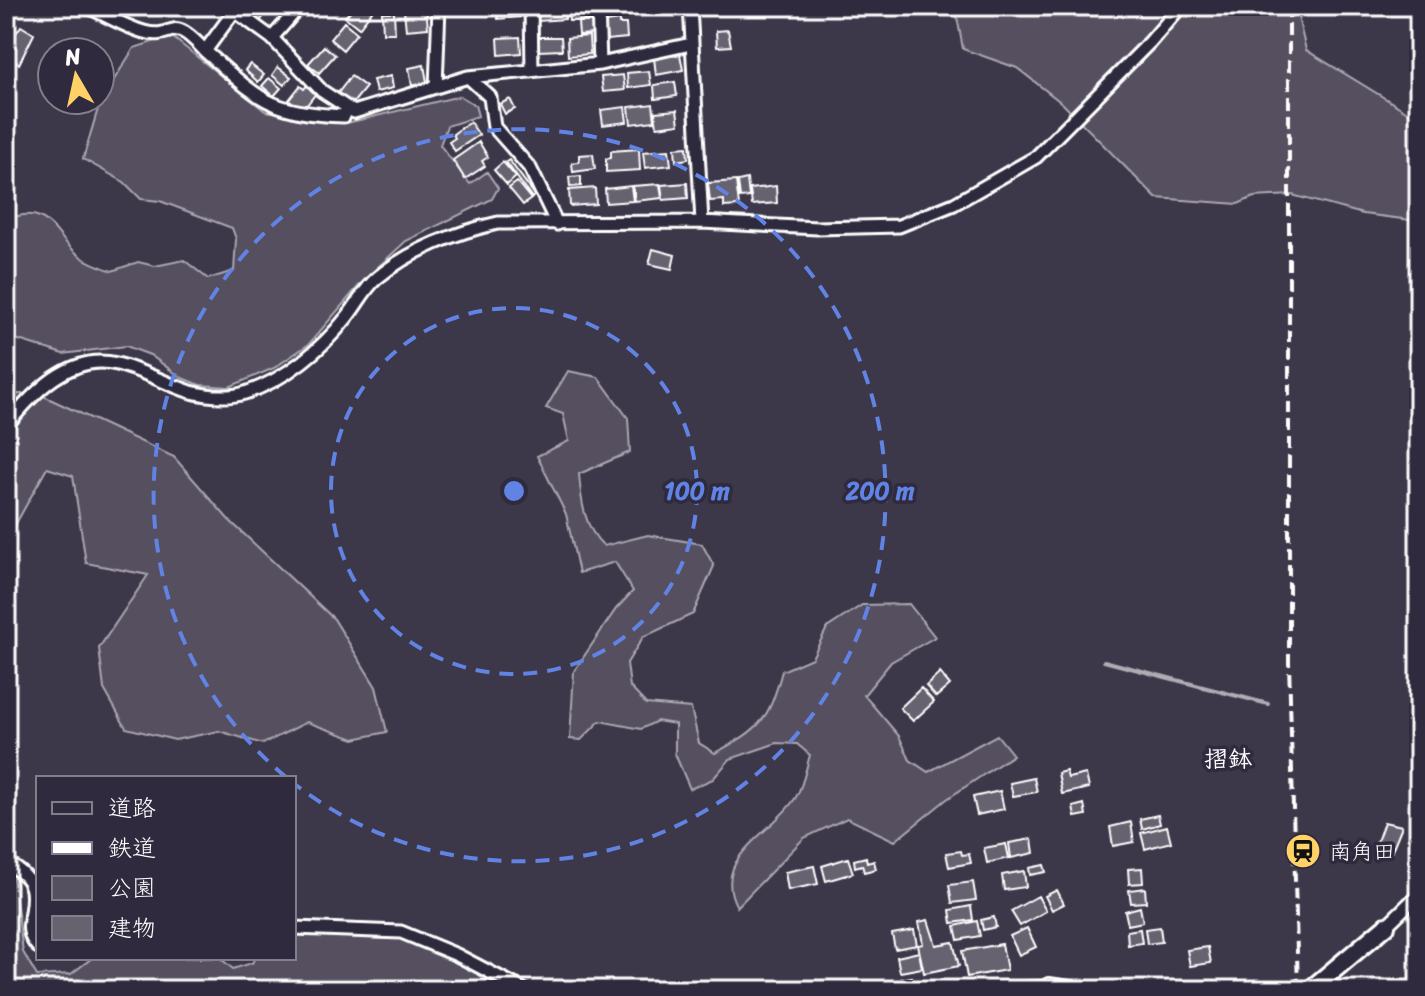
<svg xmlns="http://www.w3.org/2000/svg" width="1425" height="996" font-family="Sriracha,'Klee One',sans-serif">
  <rect width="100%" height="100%" fill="#3c3749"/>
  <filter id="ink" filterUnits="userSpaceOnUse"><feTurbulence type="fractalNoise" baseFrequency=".0125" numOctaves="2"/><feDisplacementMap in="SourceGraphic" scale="16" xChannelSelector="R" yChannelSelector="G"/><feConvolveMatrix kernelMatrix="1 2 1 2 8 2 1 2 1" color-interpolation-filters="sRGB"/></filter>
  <g filter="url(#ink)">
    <path fill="#555060" stroke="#aaa8b0" stroke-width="2" d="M955,6H1303L1299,21L1306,50L1419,119V221L1363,214L1292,195L1254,197L1238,204L1156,198L1063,104L1017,68L963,49Z
      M171,36L265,111L347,123L460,96L475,105L478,116L447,126L440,145L470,184L487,172L498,188L492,199L406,241L363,281L309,344L274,368L229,387L200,385L182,378L150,355L126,346L63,354L6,336V220C52,201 52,238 83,258C91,264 103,267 112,271L138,262L155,266L184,260L208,279L234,271L236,239L232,228L160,201L141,199L124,182L83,159L100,102L134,48Z
      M568,371L598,377L628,418L630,452L579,474C581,500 584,528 604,546L648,535L702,544L714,566L693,614L643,637L627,663L630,687L646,704L691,708L699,743L715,753C761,728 768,722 782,671L812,658L827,628L862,605L909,604L935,637L891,662L864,695L899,736L910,760L928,772L997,735L1013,755L947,799L895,841L847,818L804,838L737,907C709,857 774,833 796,797C803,786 806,768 810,755L797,744L777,743L730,759L713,779L690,789L675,754V724L657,721L641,729L600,721L581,740L570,739L574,671L616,609L633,591L615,562L579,573L566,514L537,456L569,441L563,414L546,408Z
      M37,393L174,457L228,519L334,619L376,687L387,732L354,739L307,722L263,744L219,731L175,740L126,728L104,689L99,648L148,575L86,563L73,476L47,468L14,527L6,522V395Z
      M6,874L13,876L23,952L37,976L71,974L92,958H220L233,969L252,963L255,958H294V925L397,935L454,958L515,990H6Z"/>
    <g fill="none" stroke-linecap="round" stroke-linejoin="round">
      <path stroke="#afadb4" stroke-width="4" d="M1104,661L1268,704"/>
    </g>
    <path fill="#666270" stroke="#fff" stroke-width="2" d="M246,6H272L256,26L240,14Z
      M355,6H365L372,11L359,28L345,17Z
      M497,6H520V17L498,19Z
      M537,6H564L565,19L538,21Z
      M568,6H589V20L569,21Z
      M426,8L428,28L406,30L404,10Z
      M382,12H394L395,33H383Z
      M619,20V24H626L627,38L607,40L605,22Z
      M344,22L357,33L343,50L330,39Z
      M578,22H593L594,34L579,35Z
      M21,26L34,34L19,64L9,57L12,52L6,47Z
      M728,30L731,46L717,47L716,31Z
      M589,36L590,54L568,56L567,38Z
      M520,37L521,53L499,55L498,38Z
      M538,37H561L562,50L538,51Z
      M324,46L335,55L319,73L308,64Z
      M680,54L683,70L656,75L654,58Z
      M250,64L264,75L258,82L245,70Z
      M424,65L427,82L412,86L409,68Z
      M278,67L291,77L284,85L272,75Z
      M649,71L651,85L628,88L627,73Z
      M623,75L625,90L603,92L601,77Z
      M351,76L366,87L349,108L335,97Z
      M391,76L393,88L376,92L373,80Z
      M269,78L281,88L274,96L262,86Z
      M675,82L677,96L655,99L654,85Z
      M308,84L317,92L302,111L288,101L300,86L304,89Z
      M510,99L515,109L505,114L500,104Z
      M653,104L655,121L631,124L629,107Z
      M625,107L627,122L603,125L601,110Z
      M677,110L679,124L657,127L655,112Z
      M470,122L479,135L455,151L449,142L455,138L453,134Z
      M479,142L488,157L482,161L485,166L465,179L453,160Z
      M687,147L688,159L676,161L675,148Z
      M639,149L640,170L606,172V159L611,158V151Z
      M669,150L671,165L645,168L643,152Z
      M593,154L595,169L573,172L572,163L579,162V155Z
      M509,160L535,195L532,198L506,162Z
      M503,162L516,177L507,185L494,170Z
      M581,176V186L570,187L569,177Z
      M747,179L749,197L740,198L738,181Z
      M736,181L739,206L724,207V200L710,201L708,183Z
      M517,182L531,199L523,205L509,188Z
      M687,183L688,198L663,200L661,185Z
      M660,184L662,198L635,201L633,186Z
      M631,186L633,201L606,203L605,189Z
      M776,186L777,203L752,205L750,189Z
      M595,188L596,204L570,206L569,190Z
      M653,249L675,255L672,269L649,264Z
      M940,673L950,685L936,697L926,686Z
      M921,688L934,702L913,721L900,708Z
      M1066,771L1068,778L1086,774L1089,788L1062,794L1058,773Z
      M1034,778L1037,792L1013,796L1010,783Z
      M1000,791L1004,809L977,815L973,797Z
      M1084,804L1086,815L1075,817L1073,807Z
      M1158,815L1160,824L1142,829L1140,819Z
      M1131,822L1134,842L1113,846L1110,827Z
      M1384,822L1402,826L1390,855L1374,850Z
      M1167,826L1171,842L1145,849L1141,833Z
      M1032,839L1034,853L1011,858L1009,843Z
      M1006,844L1009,858L987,863L984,848Z
      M961,851L962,855L969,854L971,863L949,867L946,853Z
      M866,857L867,863L874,861L876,869L864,872L862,865L855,867L854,860Z
      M848,858L853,873L826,881L822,866Z
      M1044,865L1046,872L1030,875L1029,868Z
      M814,866L818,884L788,890L785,872Z
      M1142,868L1143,883L1129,884L1128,869Z
      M1024,871L1026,887L1004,890L1002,875Z
      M973,882L976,900L952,903L949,885Z
      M1145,888L1146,902L1131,903L1129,890Z
      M1057,890L1064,904L1052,910L1045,896Z
      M1038,896L1046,911L1020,926L1011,911Z
      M971,906L973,920L952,923L950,910Z
      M1140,907L1143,922L1128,925L1125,911Z
      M994,917L996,927L983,930L981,920Z
      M928,920L936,945L953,942L959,966L924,973L918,945L923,944L919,922Z
      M977,921L980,936L958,940L955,926Z
      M1160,927L1162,942L1147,944L1145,929Z
      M1027,928L1036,947L1019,955L1010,936Z
      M1140,929L1142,943L1128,945L1127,931Z
      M914,930L917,945L895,949L892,934Z
      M1002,944L1007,970L967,977L962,951Z
      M1208,947L1211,963L1190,966L1187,950Z
      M919,952L922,968L900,972L897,957Z
      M912,977L913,985L925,983L926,990H903L901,979Z"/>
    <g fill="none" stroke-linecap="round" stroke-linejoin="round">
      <defs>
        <path id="street" d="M86,6C104,14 125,27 144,32C177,41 168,11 205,51L238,6
          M531,6L532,71
          M598,6L600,64
          M690,6L702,222
          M235,11L272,38L322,91L354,112L468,77L600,64L691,44
          M272,38L300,6
          M205,51C260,99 268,113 344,116L347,109
          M468,77L490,97L494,127L530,168L557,224
          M436,87L439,6
          M6,426C32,394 70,352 117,364C142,370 166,384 191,392C208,396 229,398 245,393C285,380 322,349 347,317C357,305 365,288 377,278C410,250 457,232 498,223L702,222L817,228L899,226L954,204L1036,157L1150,42L1181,6
          M6,863C59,888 12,921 38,947
          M1386,926L1419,894
          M294,928L401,932L457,955L524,990
          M1001,990L1049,987"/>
        <path id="secondary" d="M1049,987L1069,990
          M1310,990L1386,926"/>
      </defs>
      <use href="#street" stroke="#fff" stroke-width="17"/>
      <use href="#secondary" stroke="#fff" stroke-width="22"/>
      <use href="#street" stroke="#2f2a3d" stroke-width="11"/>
      <use href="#secondary" stroke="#2f2a3d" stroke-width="16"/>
      <path stroke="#fff" stroke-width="4" stroke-dasharray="12 6" stroke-linecap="butt" d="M1289,6V662L1298,990"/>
    </g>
  </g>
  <g fill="none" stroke="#6183e4" stroke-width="4" stroke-dasharray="14 10">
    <circle cx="514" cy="491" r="183"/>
    <path d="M286 777A366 366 0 1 1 296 785"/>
  </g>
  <defs>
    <symbol id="station-disc" viewBox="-11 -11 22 22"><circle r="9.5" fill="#ffd166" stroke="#2f2a3d"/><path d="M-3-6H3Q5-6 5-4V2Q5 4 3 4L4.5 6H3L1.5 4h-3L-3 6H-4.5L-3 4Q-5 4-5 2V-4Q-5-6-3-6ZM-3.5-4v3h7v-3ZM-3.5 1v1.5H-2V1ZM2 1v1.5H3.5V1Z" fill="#111"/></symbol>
  </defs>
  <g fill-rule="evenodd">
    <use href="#station-disc" x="1283" y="831" width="40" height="40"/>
  </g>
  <g text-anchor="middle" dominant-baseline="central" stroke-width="7" stroke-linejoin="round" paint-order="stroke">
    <g font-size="22" fill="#fff" stroke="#2f2a3d" text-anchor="start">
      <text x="1329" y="851">南角田</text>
    </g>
    <g font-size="24" font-weight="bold" fill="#fff" stroke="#2f2a3d">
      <text x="1228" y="759">摺鉢</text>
    </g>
  </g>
  <circle cx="514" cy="491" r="12" fill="#6183e4" stroke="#2f2a3d" stroke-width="4"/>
  <g font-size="24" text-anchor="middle" font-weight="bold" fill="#6183e4" stroke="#2f2a3d" stroke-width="7" stroke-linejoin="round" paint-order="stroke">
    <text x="697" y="499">100 m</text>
    <text x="880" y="499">200 m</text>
  </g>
  <rect width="1425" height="996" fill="none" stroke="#2f2a3d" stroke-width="32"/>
  <rect x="16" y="16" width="1393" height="964" fill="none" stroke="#fff" stroke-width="3" filter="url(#ink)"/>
  <rect x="36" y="776" width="260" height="184" fill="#2f2a3d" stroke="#827f8b" stroke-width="2"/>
  <rect x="52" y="802" width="40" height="12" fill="#2f2a3d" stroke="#827f8b" stroke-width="2"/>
  <text x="108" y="816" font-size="24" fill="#ffffff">道路</text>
  <rect x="52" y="842" width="40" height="12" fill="#ffffff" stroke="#827f8b" stroke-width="2"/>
  <text x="108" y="856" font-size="24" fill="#ffffff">鉄道</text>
  <rect x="52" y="876" width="40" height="24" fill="#555060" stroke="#827f8b" stroke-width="2"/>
  <text x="108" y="896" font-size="24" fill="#ffffff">公園</text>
  <rect x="52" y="916" width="40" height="24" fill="#666270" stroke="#827f8b" stroke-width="2"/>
  <text x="108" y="936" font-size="24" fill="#ffffff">建物</text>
  <g transform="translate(76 76) rotate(351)"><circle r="38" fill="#2f2a3d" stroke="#827f8b" stroke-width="2"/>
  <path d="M0-6L14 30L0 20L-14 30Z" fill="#ffd166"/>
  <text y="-12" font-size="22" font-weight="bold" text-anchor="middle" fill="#ffffff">N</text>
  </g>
</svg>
